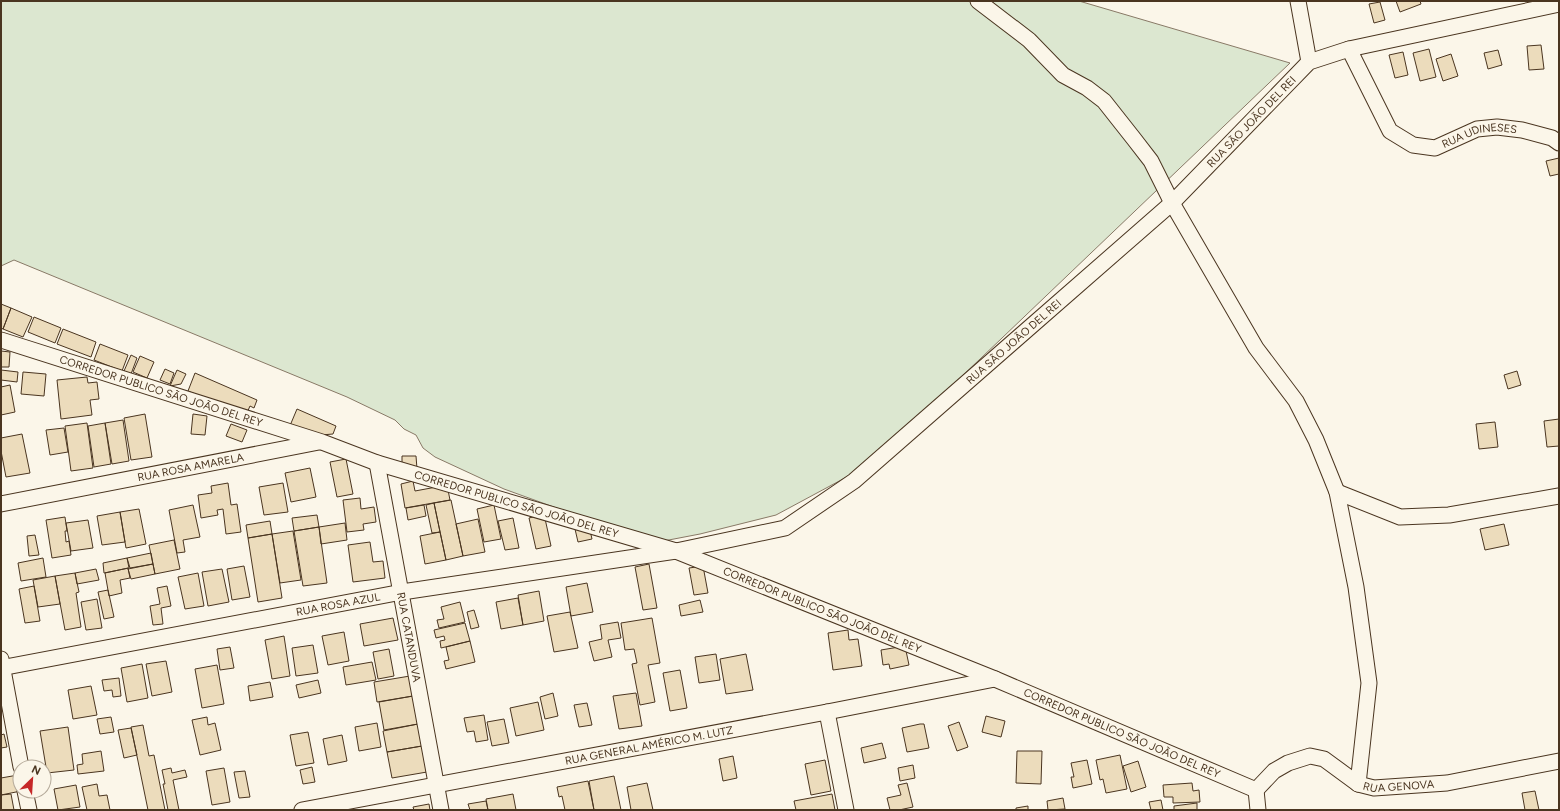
<svg xmlns="http://www.w3.org/2000/svg" width="1560" height="811" font-family="Figtree,sans-serif">
  <rect width="100%" height="100%" fill="#fbf6e9"/>
  <path fill="#dce7d0" stroke="#887966" d="M1,1H1079L1290,63L869,465L776,515L700,534L653,543L504,489L435,457L423,448L416,435L404,429L395,420L347,397L14,260L1,266Z"/>
  <path fill="#ecdcbc" stroke="#4a3520" d="M1396,1H1420L1421,4L1400,12Z
    M1380,2L1385,20L1374,23L1369,4Z
    M1541,45L1544,69L1529,70L1527,46Z
    M1429,49L1436,77L1420,81L1413,53Z
    M1498,50L1502,65L1488,69L1484,53Z
    M1403,52L1408,75L1395,78L1389,55Z
    M1451,54L1458,76L1443,81L1436,59Z
    M1559,158V174L1550,176L1546,161Z
    M1,304L11,308L3,329L1,328Z
    M11,308L32,317L23,337L3,329Z
    M34,317L61,328L55,343L28,332Z
    M63,329L96,342L91,357L57,344Z
    M100,344L128,355L122,371L94,360Z
    M1,351L10,352L9,367H1Z
    M131,355L137,358L131,374L124,371Z
    M140,356L154,362L147,378L133,372Z
    M165,369L174,373L170,384L160,380Z
    M1,370L18,372L17,382L1,380Z
    M177,370L186,374L181,384L170,386Z
    M1517,371L1521,385L1508,389L1504,375Z
    M23,372L46,374L44,396L21,394Z
    M195,373L257,400L254,408L250,406L246,415L188,391Z
    M87,377L88,383L97,382L99,399L90,400L92,415L61,419L57,380Z
    M10,385L15,412L1,415V387Z
    M297,409L336,426L333,434L309,436L289,428Z
    M145,414L152,457L131,460L124,418Z
    M193,414L207,416L205,435L191,434Z
    M1559,419V446L1547,447L1544,421Z
    M123,420L129,461L112,464L105,423Z
    M1495,422L1498,447L1479,449L1476,424Z
    M87,423L93,468L71,471L65,426Z
    M105,423L111,464L94,467L88,426Z
    M231,424L247,430L242,442L226,436Z
    M64,428L68,452L50,455L46,430Z
    M22,434L30,473L6,477L1,451V438Z
    M402,456H416L417,469L402,470Z
    M346,459L353,494L337,497L330,462Z
    M310,468L316,497L291,502L285,473Z
    M413,481L415,491L447,485L450,500L405,508L401,484Z
    M228,483L231,505L237,504L241,532L226,534L223,509L217,510L218,515L201,518L198,495L212,493L211,486Z
    M283,483L288,512L264,515L259,487Z
    M360,498L361,509L374,507L376,522L363,524L364,530L347,532L343,500Z
    M451,500L463,556L446,560L434,503Z
    M434,503L440,532L432,533L426,505Z
    M193,505L200,537L183,540L185,552L177,553L169,510Z
    M424,505L426,516L408,520L406,508Z
    M494,505L501,539L484,542L477,509Z
    M139,509L146,544L126,548L120,512Z
    M120,512L125,542L102,545L97,516Z
    M544,514L551,546L536,549L529,518Z
    M317,515L319,527L294,531L292,518Z
    M65,517L67,531H65L66,542L69,541L71,555L52,558L46,520Z
    M513,518L519,548L505,550L498,521Z
    M478,519L485,552L463,556L456,524Z
    M88,520L93,548L71,551L66,523Z
    M270,521L272,534L248,538L246,525Z
    M345,523L347,540L321,544L319,527Z
    M1504,524L1509,545L1485,550L1480,529Z
    M589,526L592,539L578,542L575,529Z
    M319,527L327,583L303,586L294,531Z
    M293,531L301,580L280,583L272,534Z
    M440,532L446,560L425,564L420,536Z
    M272,534L282,598L258,602L248,538Z
    M35,535L39,555L29,556L27,536Z
    M174,540L180,569L155,574L149,545Z
    M370,542L373,562L383,561L385,578L353,582L348,545Z
    M151,553L153,564L130,568L127,558Z
    M43,558L46,577L21,581L18,563Z
    M127,558L129,568L104,573L103,563Z
    M153,564L155,574L131,579L128,569Z
    M649,564L657,608L643,610L635,567Z
    M244,566L250,597L232,600L227,569Z
    M703,566L708,593L694,595L689,568Z
    M128,568L130,578L120,580L122,593L109,596L105,573Z
    M96,569L99,580L77,584L75,573Z
    M222,569L229,602L208,606L202,572Z
    M75,573L79,592L76,593L81,627L65,630L55,576Z
    M198,573L204,606L185,609L178,577Z
    M55,576L60,604L38,607L33,580Z
    M587,583L593,612L571,616L566,587Z
    M34,586L40,621L25,623L19,589Z
    M167,586L171,606L161,608L163,624L153,625L150,606L160,604L157,588Z
    M108,590L114,617L104,619L98,592Z
    M539,591L544,621L523,625L518,595Z
    M518,598L523,625L501,629L496,602Z
    M97,599L102,628L86,630L81,602Z
    M700,600L703,612L681,616L679,605Z
    M460,602L465,622L439,628L437,620L444,619L441,607Z
    M474,610L479,627L471,629L467,612Z
    M570,612L578,648L554,652L547,616Z
    M393,618L398,640L364,646L360,624Z
    M652,618L660,663L648,665L655,702L640,705L632,664L637,663L634,649L625,650L621,623Z
    M618,622L621,638L608,640L612,657L594,661L589,642L602,639L600,625Z
    M465,623L470,641L441,648L440,641L445,640L444,636L436,638L434,630Z
    M848,630L849,640L858,639L862,666L833,670L828,633Z
    M344,632L349,661L328,665L322,636Z
    M284,636L290,676L272,679L265,640Z
    M470,641L475,662L446,669L444,661L449,660L446,647Z
    M313,645L318,673L296,676L292,648Z
    M905,646L909,665L890,669L889,664L883,665L881,650Z
    M230,647L234,668L220,670L217,649Z
    M389,649L394,676L378,679L373,652Z
    M716,654L720,680L699,683L695,657Z
    M746,654L753,690L726,694L720,659Z
    M166,661L172,692L152,696L146,664Z
    M372,662L376,680L346,685L343,667Z
    M142,664L148,698L127,702L121,668Z
    M217,665L224,704L202,708L195,669Z
    M680,670L687,708L670,711L663,673Z
    M410,676L413,696L377,702L374,682Z
    M119,678L121,696L113,697L112,690L104,691L102,680Z
    M318,680L321,693L299,698L296,685Z
    M270,682L273,697L250,701L248,686Z
    M91,686L97,715L73,719L68,690Z
    M553,693L558,716L545,719L540,697Z
    M636,693L642,726L619,729L613,696Z
    M413,696L418,724L384,730L379,702Z
    M538,702L544,730L516,736L510,708Z
    M587,703L592,725L579,727L574,705Z
    M484,715L488,740L476,742L474,731L467,732L464,718Z
    M986,716L1005,721L1001,737L982,732Z
    M111,717L114,732L100,734L97,719Z
    M207,717L208,725L215,723L221,750L200,755L192,720Z
    M504,719L509,743L492,746L487,722Z
    M959,722L968,747L957,751L948,726Z
    M377,723L381,747L359,751L355,727Z
    M418,724L422,746L387,752L383,731Z
    M920,724H924L929,748L907,752L902,728Z
    M143,725L149,756L154,755L165,810H148L131,727Z
    M68,727L74,770L47,773L40,731Z
    M131,728L137,755L124,758L118,730Z
    M308,732L314,763L296,766L290,735Z
    M4,734L7,747L1,748V735Z
    M342,735L347,761L328,765L323,739Z
    M882,743L886,758L864,763L861,748Z
    M422,746L427,772L392,778L387,752Z
    M101,751L104,771L78,774L77,765L83,764L82,754Z
    M1017,751H1042L1041,784L1016,783Z
    M1120,755L1127,789L1106,793L1103,779L1100,780L1096,760Z
    M733,756L737,778L723,781L719,759Z
    M825,760L831,791L811,795L805,764Z
    M1087,760L1092,784L1073,788L1071,777H1074L1071,763Z
    M1138,761L1146,787L1131,792L1123,766Z
    M913,765L915,778L900,781L898,768Z
    M312,767L315,782L303,784L300,770Z
    M171,768L172,773L185,770L187,777L173,780L179,810H168L163,784H165L162,770Z
    M224,768L230,802L212,805L206,771Z
    M245,771L250,797L239,798L234,772Z
    M18,775L21,791L1,795V778Z
    M614,776L621,810H594L589,781Z
    M588,781L594,810H565L562,796L559,797L557,787Z
    M647,783L653,810H631L627,787Z
    M907,783L913,807L899,810H890L887,798L901,795L898,785Z
    M1192,783L1193,791L1199,790L1200,802L1173,803V797H1164L1163,785Z
    M97,784L99,796L107,795L110,810H87L82,787Z
    M76,785L80,807L58,810L54,789Z
    M1535,791L1539,810H1525L1522,793Z
    M11,794L14,810H1V795Z
    M513,794L516,810H488L486,799Z
    M832,794L835,810H796L794,801Z
    M1063,798L1065,809L1048,810L1047,801Z
    M1161,800L1163,810H1151L1149,802Z
    M486,801L488,810H470L468,804Z
    M1197,803V810H1174V806Z
    M429,804L430,810H414L413,807Z
    M1028,806V810H1016V808Z"/>
  <g fill="none" stroke-linecap="round" stroke-linejoin="round">
    <defs>
      <g id="minor">
        <path d="M978,1L1029,40L1063,75L1087,88L1104,101L1134,139L1151,161L1172,203L1256,348L1296,401L1316,440L1337,492L1356,587L1369,683L1358,784"/>
        <path d="M1298,1L1309,62"/>
        <path d="M1349,49L1559,4"/>
        <path id="s1" d="M1,340L322,442L377,463L676,551L995,679L1256,790"/>
        <path id="s2" d="M377,463L441,810"/>
        <path d="M1337,492L1400,517L1449,515L1559,496"/>
        <path id="s3" d="M1,504L319,442"/>
        <path d="M1,659L21,767"/>
        <path id="s4" d="M1,668L402,592L676,551L785,528L854,481L1172,203L1309,62L1349,49L1390,131L1413,145L1435,148L1477,129L1497,127L1522,130L1552,138L1559,143"/>
        <path d="M827,712L846,810"/>
        <path id="s5" d="M1256,790L1274,771L1288,763L1310,756L1324,759L1358,784L1374,788L1447,783L1559,761"/>
        <path d="M1256,790L1258,810"/>
        <path d="M25,791L29,810"/>
        <path id="s6" d="M302,810L827,712L995,679"/>
      </g>
    </defs>
    <use href="#minor" stroke="#4a3520" stroke-width="17"/>
    <use href="#minor" stroke="#fbf6e9" stroke-width="15"/>
  </g>
  <g text-anchor="middle" dominant-baseline="central" stroke-width="3" stroke-linejoin="round" paint-order="stroke">
    <g font-size="11" fill="#4a3520" stroke="#fbf6e9">
      <text stroke="none"><textPath href="#s4" startOffset="1416">RUA SÃO JOÃO DEL REI</textPath></text>
      <text stroke="none"><textPath href="#s4" startOffset="1729">RUA UDINESES</textPath></text>
      <text stroke="none"><textPath href="#s4" startOffset="1092">RUA SÃO JOÃO DEL REI</textPath></text>
      <text stroke="none"><textPath href="#s1" startOffset="168">CORREDOR PUBLICO SÃO JOÃO DEL REY</textPath></text>
      <text stroke="none"><textPath href="#s3" startOffset="193">RUA ROSA AMARELA</textPath></text>
      <text stroke="none"><textPath href="#s1" startOffset="541">CORREDOR PUBLICO SÃO JOÃO DEL REY</textPath></text>
      <text stroke="none"><textPath href="#s4" startOffset="343">RUA ROSA AZUL</textPath></text>
      <text stroke="none"><textPath href="#s1" startOffset="865">CORREDOR PUBLICO SÃO JOÃO DEL REY</textPath></text>
      <text stroke="none"><textPath href="#s2" startOffset="177">RUA CATANDUVA</textPath></text>
      <text stroke="none"><textPath href="#s1" startOffset="1189">CORREDOR PUBLICO SÃO JOÃO DEL REY</textPath></text>
      <text stroke="none"><textPath href="#s6" startOffset="353">RUA GENERAL AMÉRICO M. LUTZ</textPath></text>
      <text stroke="none"><textPath href="#s5" startOffset="163">RUA GENOVA</textPath></text>
    </g>
  </g>
  <rect width="1560" height="811" fill="none" stroke="#4a3520" stroke-width="4"/>
  <g transform="translate(32 779) rotate(25)"><circle r="19" fill="#fbf6e9" stroke="#b4a999"/>
  <path d="M0-3L7 15L0 10L-7 15Z" fill="#c62828"/>
  <text y="-6" font-size="11" font-weight="bold" text-anchor="middle" fill="#4a3520">N</text>
  </g>
</svg>
